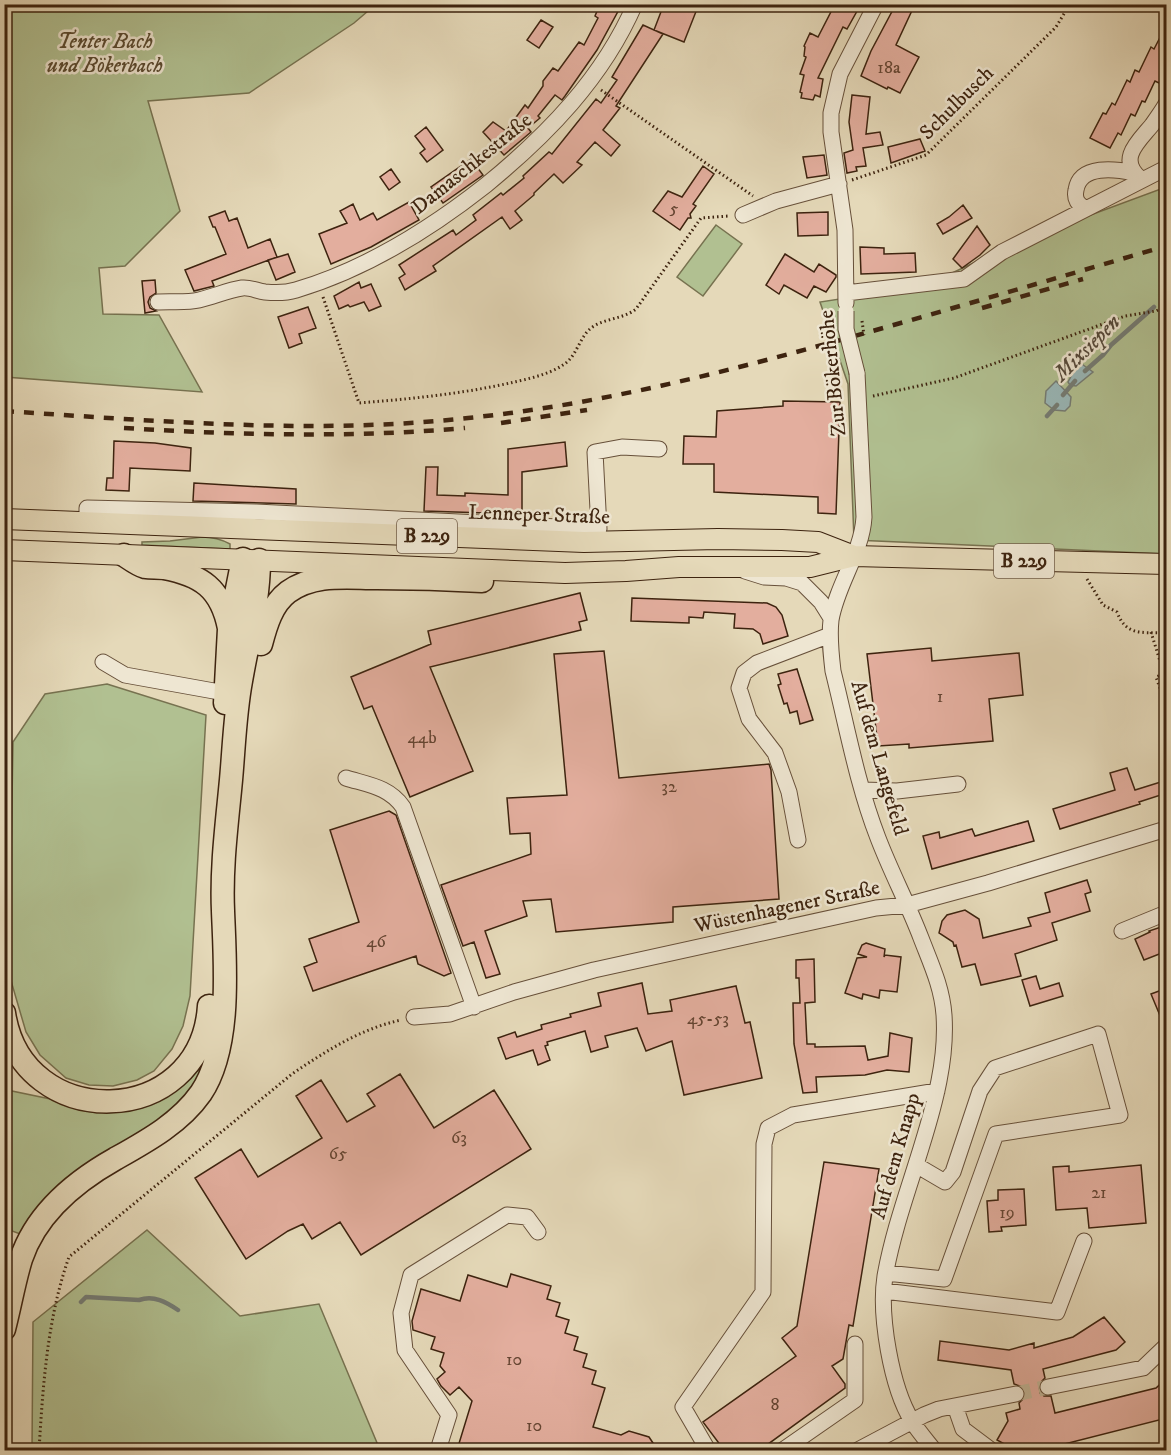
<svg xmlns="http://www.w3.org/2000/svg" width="1171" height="1455" font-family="'IM FELL DW Pica',serif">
  <rect width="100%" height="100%" fill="#e5d9b9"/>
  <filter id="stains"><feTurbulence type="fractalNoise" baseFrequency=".00333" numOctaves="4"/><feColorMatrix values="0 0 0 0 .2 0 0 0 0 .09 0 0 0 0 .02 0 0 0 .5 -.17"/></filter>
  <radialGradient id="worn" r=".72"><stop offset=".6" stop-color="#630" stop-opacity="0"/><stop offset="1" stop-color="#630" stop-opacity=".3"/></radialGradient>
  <path fill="#b1c091" stroke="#777250" stroke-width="1.5" d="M4,5H375L354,23L249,93L148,101L180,211L125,266L99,268L103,314L159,315L202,392L5,377Z
    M1166,187V554L854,540L848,384L820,302L924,286L1023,240Z
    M716,225L742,244L703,296L677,277Z
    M202,537C212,537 221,539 230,544V549L142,545V542L170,541Z
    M107,684L206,715L190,996L183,1026L172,1049L154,1071L137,1080L113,1086L89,1085L66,1078L40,1055L26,1032L9,974L13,742L45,694Z
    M209,1044L206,1062L189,1096L23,1235L12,1231L7,1090L60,1101L76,1109L97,1113L137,1108L154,1101Z
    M147,1230L240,1316L319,1304L380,1450H32L33,1322Z"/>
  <path fill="#99b8b9" stroke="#747c75" stroke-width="1.5" d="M1079,362L1093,372L1076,386L1070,385L1068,382Z
    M1056,381L1071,397L1070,406L1065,411L1054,410L1045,403L1046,391Z"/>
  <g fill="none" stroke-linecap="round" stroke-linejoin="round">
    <path stroke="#747c75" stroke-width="4.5" d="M1085,371L1103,355L1111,345L1154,307
      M1063,395L1075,381
      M1047,416L1057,405
      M81,1302L86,1297L139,1300C154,1295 166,1302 178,1310"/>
  </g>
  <path fill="#e3ae9e" stroke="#3d230f" stroke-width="1.5" d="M600,4H622L597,50L565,96L562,100L555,95L538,116L540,118L528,128L531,132L504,155L483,132L493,122L506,131L525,105L528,108L543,86V81L553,68L558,71L579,42L584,45L598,18L595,16Z
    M664,4H685L697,9L684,42L654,30Z
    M835,4H861L847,29L843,27L818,78L823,79L820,97L815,95L813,100L801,98L802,93L800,92L804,75L800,74L806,57L804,56L805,47L804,46L810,33L818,37Z
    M896,4H915L896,45L919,57L900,93L888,87L887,89L861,76L871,51Z
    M541,20L553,27L539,48L527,40Z
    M1167,24V67L1159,83L1155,81L1145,102L1142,101L1135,116L1131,114L1121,135L1118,133L1110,148L1090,138L1103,113L1106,114L1112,103L1115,105L1127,80L1130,82L1135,70L1139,72L1151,47L1154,49Z
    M643,25L663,34L616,106L620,108L603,130L620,145L611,156L595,142L577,162L582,165L563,183L554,174L534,193V195L515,211L522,220L510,229L502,217L433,266L436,271L405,290L399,278L405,274L399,265L453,230L456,235L476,220L473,215L501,193L503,195L524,178L523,176L549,152L552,154L596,99L601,103L617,80L612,77Z
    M852,95L870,97L866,134L880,132L883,145L863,148L866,166L856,167L857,171L847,173L844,153L853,150L849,122Z
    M426,127L443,150L427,162L420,153L425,149L415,136Z
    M920,139L925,151L891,163L888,147Z
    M824,155L827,175L807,178L803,157Z
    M471,159L483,175L443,203L431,187Z
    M703,166L714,174L693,204L696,206L690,214L691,218H688L680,230L653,211L668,191L682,197Z
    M391,169L400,182L389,190L380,177Z
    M409,202L419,220L371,247L331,264L319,234L347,223L340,211L353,204L360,220L373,213L377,220Z
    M963,205L972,218L943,234L937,224L949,217Z
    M225,211L229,221L237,218L248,248L270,239L277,257L212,281L214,286L194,291L185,270L226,254L215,227H213L209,217Z
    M828,212V235L798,236L797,213Z
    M977,226L990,245L980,255L962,268L953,259Z
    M860,247L884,248V254L915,253L916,272L861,274Z
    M288,254L295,272L276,280L268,260Z
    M785,254L814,272L819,264L836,275V277L826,292L814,286L807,298L784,285L779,294L766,285Z
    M155,280L156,293L150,297L148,302L150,308L156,311L145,313L142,281Z
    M359,282L361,288L371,284L381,306L369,311L364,302L350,307L348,305L339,309L334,296Z
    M308,307L316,328L299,334L302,343L289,348L278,317Z
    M783,401L840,402L836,514L818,513V497L714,492V464H683L684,436L716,437L717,411L783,406Z
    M114,441L155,443L191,448L190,471L130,468L129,491L106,490L107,478H113Z
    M565,442L567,466L522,472V514L424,511L426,467H438L437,495L465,496V493L508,495V449Z
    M194,483L296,489V504L193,501Z
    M580,593L587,620L579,622L581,630L430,667L473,771L410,797L372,706L364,709L351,677L431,644L428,631Z
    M632,598L767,603L776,607L782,615L788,636L763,644L760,634L753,629L734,628L735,614L704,612L703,618L689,617V623L631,621Z
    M931,648L932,661L1019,653L1023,695L989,699L993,741L909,748V744L878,746L867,654Z
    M604,651L619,778L769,764L771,770L779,899L673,907V922L556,932L551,899L523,901L527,916L485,931L500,974L486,978L474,942L463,946L441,885L531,854L530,833L510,834L507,798L567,795L554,654Z
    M797,669L813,720L800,724L797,711L790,713L787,703L784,704L778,685L781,684L778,674Z
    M1127,768L1135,790L1167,780V793L1139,802L1140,804L1060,829L1053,809L1115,790L1110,773Z
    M389,811L396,815L451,973L444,976L418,964L416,956L313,991L304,967L317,962L309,939L359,922L330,830Z
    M1028,821L1034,841L932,869L923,836L939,832L940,838L972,829L975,836Z
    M1087,880L1091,892L1085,894L1090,911L1052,923L1057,940L1015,954L1021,976L981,985L975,964L962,967L956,945L954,946L953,942L939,933L942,921L947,915L965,910L979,919L983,938L1031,926L1028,918L1050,912L1045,893Z
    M1167,925V951L1144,960L1135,939L1150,932L1149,931Z
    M866,943L885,949L884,957L885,955L901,957L897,992L880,990L879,998L863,994L862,999L845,993L857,958L867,957L858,954L862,945Z
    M814,959L815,1002L805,1003L807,1044H815V1047L865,1046L868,1060L888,1056L890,1033L912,1038L909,1072L887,1070L865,1075L816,1077L817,1092L803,1093L794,1044L793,1003H800L799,978H796V960Z
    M1036,976L1040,989L1059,983L1063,996L1030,1006L1022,980Z
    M642,983L648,1014L672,1011L670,1000L736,986L745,1023L750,1022L762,1078L684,1095L672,1041L646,1051L637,1028L605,1036L608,1047L591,1052L585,1031L547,1042L548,1045L545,1046L550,1060L538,1065L533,1050L506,1059L498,1038L515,1032L517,1037L542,1029L541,1025L571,1017L570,1014L601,1006L598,993Z
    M1167,988V1030H1166L1151,994Z
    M400,1074L434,1128L494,1090L531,1149L361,1255L340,1222L312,1239L303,1224L288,1231L246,1259L195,1178L241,1149L258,1177L322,1138L296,1096L321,1080L347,1122L375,1106L367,1094Z
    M824,1162L879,1169L853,1326L849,1325L843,1359L832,1366L845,1384V1388L760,1450H724L703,1422L796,1356L782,1338L797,1326Z
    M1141,1165L1146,1223L1089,1228L1087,1208L1056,1210L1053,1167L1069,1166V1172Z
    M1024,1189L1026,1225L1001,1227L1002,1231L989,1232L987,1201L998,1200V1190Z
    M511,1274L551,1286L547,1299L560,1303L556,1316L569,1320L565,1333L578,1337L574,1350L587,1354L583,1367L596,1371L592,1384L605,1388L593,1427L621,1435L629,1431L649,1437L653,1443L651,1450H457L472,1401L459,1387L450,1395L441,1386L437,1379L445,1372L440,1366L444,1353L431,1349L435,1337L413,1330L412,1321L421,1289L460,1301L468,1275L507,1287Z
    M1104,1317L1125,1342L1116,1350L1043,1369L1045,1378L1039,1384L1040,1393L1044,1396H1051L1055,1413L1156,1388L1167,1378V1418L1041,1450H1015L997,1440L1008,1421L1006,1413L1020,1409L1019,1403L1025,1397L1023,1387L1014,1384L1011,1370L938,1360L940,1341L1009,1350L1034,1343V1348L1073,1337Z"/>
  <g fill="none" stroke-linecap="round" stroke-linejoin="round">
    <path stroke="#c3b597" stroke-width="15" stroke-dasharray="15 8" stroke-linecap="butt" d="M1016,1394L1048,1387"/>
    <defs>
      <path id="minor" d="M1140,178C1117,159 1139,141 1152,125C1157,118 1162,111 1166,104
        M1086,209C1078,204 1074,200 1076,190C1080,164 1116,169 1134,173
        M743,215L776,201L839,184
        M846,293L964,279L1002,252L1166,168
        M158,302C171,301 186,303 199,300C213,297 228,290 242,288C250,287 257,291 265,292C275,293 286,293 296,290C367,269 429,230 486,185C547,135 603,78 635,4
        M846,303L845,230L831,132V113L840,74L876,4
        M857,373L864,517C862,553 837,584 831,620C829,637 831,654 833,671C847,727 857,784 878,838C891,872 908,904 921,938C931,964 942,987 944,1015C947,1059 935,1103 922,1145C909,1188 893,1231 885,1276C879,1315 891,1387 912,1421C918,1431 927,1441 934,1450
        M87,522V508L256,512L599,529L595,452L622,447L659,449
        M745,571L764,577L786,578L802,583L821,602L831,618
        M103,662L125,675L225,693
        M346,778C369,785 389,787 403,807L474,1007
        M862,790L897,791L958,784
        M798,840L789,792L775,753L749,719L739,688L744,673L757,663L830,635
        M1122,931L1166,913
        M414,1017L450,1014L514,992L594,970L876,908L907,905L988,883L1166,829
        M886,1273L944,1279L996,1134L1120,1115L1098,1034L995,1068L980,1091L953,1172L945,1182L916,1165
        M884,1291L1057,1312L1084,1241
        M1048,1387L1143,1368L1166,1346
        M955,1406L963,1429L991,1450
        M438,1450L449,1415L405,1350L401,1313L411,1275L507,1215L527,1217L538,1232
        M708,1450L683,1407L763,1292L764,1144L768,1128L793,1115L937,1091
        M783,1450L855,1400V1344
        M858,1450L924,1415L939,1409L1016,1394
        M1165,1450L1166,1449"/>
      <path id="major" d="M4,519L584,542L718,539L782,540L818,542L854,556
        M4,550L565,573L626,571L679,567H810L854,556L1166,564"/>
      <path id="highway" d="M124,555C130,559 138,565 145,567C151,568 157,567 164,568C201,575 221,588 229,628
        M261,644C266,625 272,604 288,592C315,573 346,578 377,578C412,578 447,579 482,581
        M225,703L229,629L243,559
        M4,1013C22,1134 201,1130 209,1006
        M4,1329C10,1306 14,1282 21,1259C36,1214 76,1181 115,1159C147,1141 180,1123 201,1093C232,1047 225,964 223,911C221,867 227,823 231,780C234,747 235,713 241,681C248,640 259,601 259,560"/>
    </defs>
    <use href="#minor" stroke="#67503a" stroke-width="17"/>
    <use href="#major" stroke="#3d230f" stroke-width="22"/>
    <use href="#highway" stroke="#3d230f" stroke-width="25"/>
    <path stroke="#3d230f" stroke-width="3" stroke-dasharray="1.5 3" stroke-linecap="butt" d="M601,90L753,196
      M852,180L926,155L1056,27L1070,4
      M323,297L359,403C410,399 460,394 510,383C527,379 548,375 563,365C578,356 579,335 594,326C607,318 623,319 636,309L701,218L729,216
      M873,396L954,378L1125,316L1156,311L1166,306
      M1087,579L1103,605L1117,612C1126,636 1141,632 1163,633L1166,631
      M1151,632L1164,674L1156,677L1161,691L1162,710
      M39,1450C43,1386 47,1319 69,1257L292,1074C326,1051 360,1029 401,1020"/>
    <use href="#minor" stroke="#eee6d2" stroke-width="15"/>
    <use href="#major" stroke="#e5d9b9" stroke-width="20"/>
    <use href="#highway" stroke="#e5d9b9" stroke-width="22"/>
    <path stroke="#3d230f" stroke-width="4.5" stroke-dasharray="10 10" stroke-linecap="butt" d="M982,308L1083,279
      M4,411C159,421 314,435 468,418C605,404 737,369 869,332C968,304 1067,275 1166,246
      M501,423L587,410
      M124,428C238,435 351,438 465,428"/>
    <defs>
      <path id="minor-bridge" d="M846,311V329L857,373"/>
    </defs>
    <use href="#minor-bridge" stroke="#67503a" stroke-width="17" stroke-linecap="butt"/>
    <path stroke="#3d230f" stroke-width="3" stroke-dasharray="1.5 3" stroke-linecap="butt" d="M862,321L864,335"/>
    <use href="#minor-bridge" stroke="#eee6d2" stroke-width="15"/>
  </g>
  <g text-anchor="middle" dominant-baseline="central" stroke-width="5" stroke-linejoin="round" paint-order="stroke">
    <g font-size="18" fill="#664633">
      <text x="889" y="68">18a</text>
      <text x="674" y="209">5</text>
      <text x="940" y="697">1</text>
      <text x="422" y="738">44b</text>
      <text x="669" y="787">32</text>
      <text x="376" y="942">46</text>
      <text x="708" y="1019">45-53</text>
      <text x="459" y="1138">63</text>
      <text x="338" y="1154">65</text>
      <text x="1099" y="1193">21</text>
      <text x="1007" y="1213">19</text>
      <text x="514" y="1360">10</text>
      <text x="775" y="1405">8</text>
      <text x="534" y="1426">10</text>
    </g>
    <g fill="#eee6d2" stroke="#725e4a" stroke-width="1.5">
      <rect x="397" y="519" width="60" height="34" rx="4.5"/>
      <rect x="994" y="544" width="60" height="34" rx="4.5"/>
    </g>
    <g font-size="20" font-weight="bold" fill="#3d230f">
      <text x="427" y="536">B 229</text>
      <text x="1024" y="561">B 229</text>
    </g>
    <g font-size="21" font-style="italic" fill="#5a4a30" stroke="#eee6d2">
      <text x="105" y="42">Tenter Bach<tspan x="105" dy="24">und Bökerbach</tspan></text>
    </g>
    <g font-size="21" fill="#3d230f" stroke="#eee6d2">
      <text transform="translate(957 103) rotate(-45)">Schulbusch</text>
      <text transform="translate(472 164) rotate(-39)">Damaschkestraße</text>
      <text transform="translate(833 373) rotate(-96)">Zur Bökerhöhe</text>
      <text transform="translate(539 515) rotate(2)">Lenneper Straße</text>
      <text transform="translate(879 758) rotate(74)">Auf dem Langefeld</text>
      <text transform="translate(787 907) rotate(-12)">Wüstenhagener Straße</text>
      <text transform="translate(896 1156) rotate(-74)">Auf dem Knapp</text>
    </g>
    <g font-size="22" font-style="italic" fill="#54483a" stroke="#eee6d2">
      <text transform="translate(1087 348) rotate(-45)">Mixsiepen</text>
    </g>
  </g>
  <rect width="1171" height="1455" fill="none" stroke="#e5d9b9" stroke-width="24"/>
  <rect x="6" y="6" width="1159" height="1443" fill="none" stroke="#3d230f" stroke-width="3"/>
  <rect x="12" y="12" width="1147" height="1431" fill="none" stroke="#3d230f" stroke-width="1.5"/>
  <rect width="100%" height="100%" filter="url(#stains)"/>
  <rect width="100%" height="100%" fill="url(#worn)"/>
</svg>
